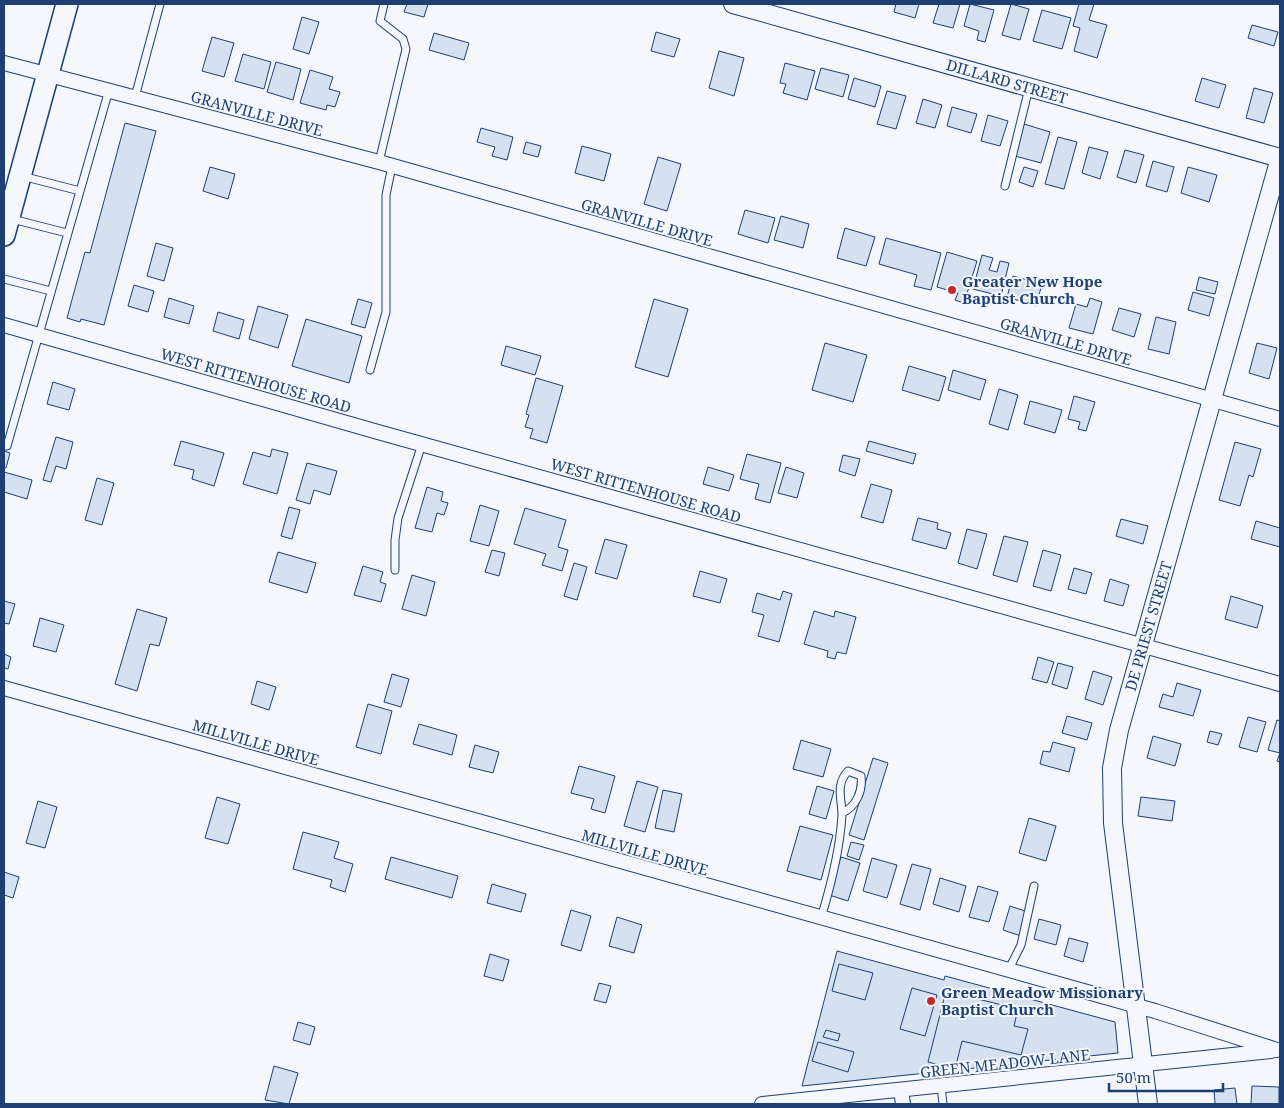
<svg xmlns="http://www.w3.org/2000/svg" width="1284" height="1108" font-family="'Noto Serif',serif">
  <rect width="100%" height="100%" fill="#f4f7fb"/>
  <path fill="#d5e0f0" stroke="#1d3f73" d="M407,4H428L424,17L404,12Z
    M896,4H919L915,18L894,12Z
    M939,4H960L953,28L933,23Z
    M970,4L994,10L985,42L977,40L979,31L964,26Z
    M1011,4L1029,9L1020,40L1002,35Z
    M1079,4H1094L1089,20L1107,25L1097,58L1074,51L1080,28L1073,26Z
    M1042,10L1071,18L1062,49L1033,41Z
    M302,17L319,22L309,54L293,49Z
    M1252,25L1278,32L1274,46L1248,38Z
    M656,32L680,39L674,57L651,51Z
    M434,33L469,43L464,60L429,50Z
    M212,37L234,43L224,77L202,71Z
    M719,51L744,58L734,96L709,88Z
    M243,54L271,62L264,89L235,81Z
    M276,62L301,69L293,100L267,92Z
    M785,63L815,71L807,100L783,93L786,84L780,83Z
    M821,68L849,75L843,97L815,89Z
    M310,70L333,77L329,89L340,92L335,107L327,105L326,110L300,103Z
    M854,78L881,86L875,107L848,99Z
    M1202,78L1226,85L1219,108L1195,101Z
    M1254,88L1273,93L1264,123L1246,118Z
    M887,91L906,96L896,129L877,124Z
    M923,99L942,105L935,128L916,123Z
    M952,107L977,114L971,133L947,126Z
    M988,115L1008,121L1000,146L981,141Z
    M125,123L156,131L104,325L81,319L80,322L67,318L85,252L90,253Z
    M1024,124L1050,132L1041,163L1015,156Z
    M481,128L513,137L507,160L492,156L495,147L477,142Z
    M1058,137L1077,142L1064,189L1045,184Z
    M526,142L541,146L538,157L523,153Z
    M582,146L611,154L604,181L575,173Z
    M1089,147L1108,152L1100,179L1082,173Z
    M1125,150L1144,155L1136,183L1117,177Z
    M658,157L681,164L667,211L644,204Z
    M1153,161L1174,167L1167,192L1146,186Z
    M210,167L235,174L228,199L203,191Z
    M1024,167L1038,171L1033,187L1019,182Z
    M1188,167L1217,175L1209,202L1181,193Z
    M745,210L775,218L768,243L738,234Z
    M781,216L809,224L803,248L774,240Z
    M845,228L875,237L866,266L837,258Z
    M886,238L941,253L931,290L914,286L917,275L879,264Z
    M156,243L173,248L164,281L147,276Z
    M947,252L977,261L964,303L955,300L958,293L937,287Z
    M982,255L993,258L989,270L997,272L1000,261L1009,263L1001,296L973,289Z
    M1013,276L1042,284L1036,306L1007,297Z
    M1199,277L1218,282L1215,294L1196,290Z
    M134,285L154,291L148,312L128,306Z
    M1193,292L1214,298L1209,316L1188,310Z
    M169,298L194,306L189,324L164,317Z
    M1090,298L1102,302L1093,334L1069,328L1076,304L1087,307Z
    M358,299L372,303L365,328L351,324Z
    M654,299L688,309L668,377L635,367Z
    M258,306L288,315L278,348L249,339Z
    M1119,308L1141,314L1134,337L1112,330Z
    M218,312L244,320L239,339L213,331Z
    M1156,317L1176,322L1169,354L1148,349Z
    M306,319L362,336L349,383L292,366Z
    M825,343L867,355L853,402L812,390Z
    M1257,343L1277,348L1269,379L1249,373Z
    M506,346L541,356L535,375L501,365Z
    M909,366L946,377L939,401L902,390Z
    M953,370L986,380L980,400L948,390Z
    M536,378L563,386L547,443L530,438L533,429L525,427L529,415L526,414Z
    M53,382L75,389L69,410L47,404Z
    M999,389L1018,395L1008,430L989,424Z
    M1074,396L1095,402L1086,431L1078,429L1080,422L1068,419Z
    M1030,401L1062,410L1055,433L1024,424Z
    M56,437L73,442L66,469L56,466L51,482L43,480Z
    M181,441L224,453L214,486L192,479L194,470L174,465Z
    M869,441L916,454L913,464L866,451Z
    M1235,442L1261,449L1253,477L1249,475L1240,506L1219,500Z
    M272,449L288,453L277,494L243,484L253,452L270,457Z
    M4,451L10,453L6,468L4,467Z
    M747,454L781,463L770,503L755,499L759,484L740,479Z
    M843,455L860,459L855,476L839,471Z
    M307,463L337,471L330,495L314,490L310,504L296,500Z
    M708,467L734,475L729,491L703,484Z
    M786,467L804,473L797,498L778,493Z
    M4,472L32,480L27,499L4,492Z
    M97,478L114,483L102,525L85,520Z
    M871,484L892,490L883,523L861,517Z
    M427,487L443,492L441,501L448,503L444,515L437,513L432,532L415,528Z
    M480,505L499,511L489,546L470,541Z
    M289,507L300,510L292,539L281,536Z
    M525,508L566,520L558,547L568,550L562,571L542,565L546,554L514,544Z
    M918,518L938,523L937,529L951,533L946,549L912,540Z
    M1121,519L1148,526L1143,544L1116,536Z
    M1256,521L1280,528V547L1251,539Z
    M967,529L987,534L977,569L958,563Z
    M1004,536L1028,542L1017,582L993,575Z
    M605,539L627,545L617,579L595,573Z
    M492,550L505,553L499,576L485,572Z
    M1043,550L1061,555L1051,591L1033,586Z
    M278,552L316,563L307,593L269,582Z
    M574,563L587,567L577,600L564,596Z
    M363,566L383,572L380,582L386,584L381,602L354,595Z
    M1074,568L1092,573L1086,594L1068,589Z
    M700,571L727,579L720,603L693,596Z
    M412,575L435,582L426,616L402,609Z
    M1110,579L1129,585L1123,606L1104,601Z
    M783,591L792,594L779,642L758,636L764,615L752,612L757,593L780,600Z
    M1231,596L1263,606L1257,628L1225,619Z
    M4,601L15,604L9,624L4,623Z
    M137,609L167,618L159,646L150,644L137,691L115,684Z
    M814,611L834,617L835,611L856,617L846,654L837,652L835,659L827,657L828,651L804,644Z
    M40,618L64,625L56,652L33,646Z
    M4,654L11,657L8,669L4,668Z
    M1038,657L1054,662L1047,683L1032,679Z
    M1058,663L1073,667L1067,689L1052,684Z
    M1093,671L1112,677L1103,705L1085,699Z
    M392,674L409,679L401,707L384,702Z
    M257,681L276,687L269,710L251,704Z
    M1177,683L1201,690L1193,716L1159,707L1163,694L1173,697Z
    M368,704L392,711L381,754L356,747Z
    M1067,716L1092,723L1087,740L1062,733Z
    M1248,717L1266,722L1257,752L1239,747Z
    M1277,720L1280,721V762L1277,761L1280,753L1268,750Z
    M419,724L457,735L452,755L413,744Z
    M1210,731L1222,734L1218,745L1207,742Z
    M1153,736L1181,744L1175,766L1147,758Z
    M801,740L831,749L823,777L793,769Z
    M1053,742L1075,748L1069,772L1040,764L1043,751L1050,752Z
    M475,745L499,752L493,773L469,767Z
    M873,758L888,763L864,840L849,835Z
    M579,766L615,776L605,813L591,809L594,799L571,793Z
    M637,781L658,787L645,832L624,826Z
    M817,786L834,791L826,819L809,814Z
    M663,790L682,794L674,832L655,828Z
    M217,797L240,804L228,844L205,838Z
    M1141,797L1175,801L1172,821L1138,816Z
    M38,801L57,807L45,848L26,843Z
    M1029,818L1056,826L1046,861L1019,853Z
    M800,826L833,835L821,880L787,871Z
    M303,832L339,842L334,858L353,864L345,892L330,887L332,880L293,869Z
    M851,842L864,845L859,860L847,856Z
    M391,857L458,876L452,898L385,879Z
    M841,857L860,863L848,901L829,895Z
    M872,858L897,865L887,898L863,891Z
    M912,864L931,869L920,910L900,904Z
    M4,872L19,877L13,898L4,895Z
    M940,878L966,886L959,912L933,904Z
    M492,884L526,894L521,912L487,903Z
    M978,886L998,892L989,922L969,917Z
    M1010,906L1028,912L1021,936L1003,930Z
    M571,910L591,916L581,951L561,945Z
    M617,917L642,925L634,953L609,946Z
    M1039,919L1061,925L1056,945L1034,939Z
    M1069,938L1088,943L1083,962L1064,956Z
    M837,951L944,980L945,976L1115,1022L1118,1053L802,1086Z
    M490,954L509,960L503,981L484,976Z
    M839,964L873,973L865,1000L832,991Z
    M599,983L611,986L606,1003L594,1000Z
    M912,988L937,995L925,1036L900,1029Z
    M946,991L1018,1009L1014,1026L1028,1029L1021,1055L962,1041L955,1069L928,1062Z
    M298,1022L315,1027L310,1045L293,1040Z
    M826,1030L840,1034L838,1041L823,1037Z
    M818,1042L854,1052L848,1072L812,1061Z
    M274,1066L298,1073L289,1104L265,1100Z
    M1252,1086L1279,1087V1104H1251Z
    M1235,1088L1237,1104H1215L1214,1090Z"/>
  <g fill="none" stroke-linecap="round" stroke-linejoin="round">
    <defs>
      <path id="service" d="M135,97L160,4
        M379,162L406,49L403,39L380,21L384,4
        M22,176L80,191
        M1005,186L1029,88
        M12,219L67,233
        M4,279L51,291
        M370,370L386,312V195L392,166
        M4,446H7L109,90
        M395,570V540L398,518L422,444
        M821,918C831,885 840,850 842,815C842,799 835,785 848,771L861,776C863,791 856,807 842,813
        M1008,971L1021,945L1034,886
        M941,1086L943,1104"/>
      <path id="minor" d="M4,63L379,162L1280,419
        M4,325L378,432L1280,684
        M4,688L1155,1011L1277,1050
        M901,1090L903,1104
        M762,1104L1271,1051"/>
      <path id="tertiary" d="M733,4L1280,158
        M1148,1104L1113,823L1112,768L1119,730L1280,158"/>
      <path id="primary" d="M4,235L67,4"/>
    </defs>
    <use href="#service" stroke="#1d3f73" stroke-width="9"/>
    <use href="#minor" stroke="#1d3f73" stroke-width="16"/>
    <use href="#tertiary" stroke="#1d3f73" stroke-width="20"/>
    <use href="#primary" stroke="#1d3f73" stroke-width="24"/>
    <use href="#service" stroke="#f4f7fb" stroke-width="7"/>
    <use href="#minor" stroke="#f4f7fb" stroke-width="14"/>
    <use href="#tertiary" stroke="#f4f7fb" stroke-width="18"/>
    <use href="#primary" stroke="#f4f7fb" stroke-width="21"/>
  </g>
  <g fill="#c62828" stroke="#f4f7fb" stroke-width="2">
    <circle cx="952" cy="290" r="5"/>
    <circle cx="931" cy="1001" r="5"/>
  </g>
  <g text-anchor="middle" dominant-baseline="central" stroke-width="4" stroke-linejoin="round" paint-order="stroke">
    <g font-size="15" fill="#1d3f73" stroke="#f4f7fb">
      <text transform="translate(1007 81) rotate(16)">DILLARD STREET</text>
      <text transform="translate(257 113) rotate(15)">GRANVILLE DRIVE</text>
      <text transform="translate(647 222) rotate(16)">GRANVILLE DRIVE</text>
      <text transform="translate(1066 341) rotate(16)">GRANVILLE DRIVE</text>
      <text transform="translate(256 380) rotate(16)">WEST RITTENHOUSE ROAD</text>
      <text transform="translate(646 490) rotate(16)">WEST RITTENHOUSE ROAD</text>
      <text transform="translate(1148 626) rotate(-74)">DE PRIEST STREET</text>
      <text transform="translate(256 742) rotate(16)">MILLVILLE DRIVE</text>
      <text transform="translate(645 852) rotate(16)">MILLVILLE DRIVE</text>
      <text transform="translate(1005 1063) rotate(-6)">GREEN MEADOW LANE</text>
    </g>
    <g font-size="15" font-weight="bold" fill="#1d3f73" stroke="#f4f7fb" text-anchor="start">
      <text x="962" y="281">Greater New Hope<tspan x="962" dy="17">Baptist Church</tspan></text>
      <text x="941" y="992">Green Meadow Missionary<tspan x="941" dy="17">Baptist Church</tspan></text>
    </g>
  </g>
  <rect width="1284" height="1108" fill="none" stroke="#1d3f73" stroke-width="10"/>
  <path d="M1109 1083v8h114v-8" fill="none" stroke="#1d3f73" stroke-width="2.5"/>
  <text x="1116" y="1083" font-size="15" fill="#1d3f73" stroke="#f4f7fb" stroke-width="4" paint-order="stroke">50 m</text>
</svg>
